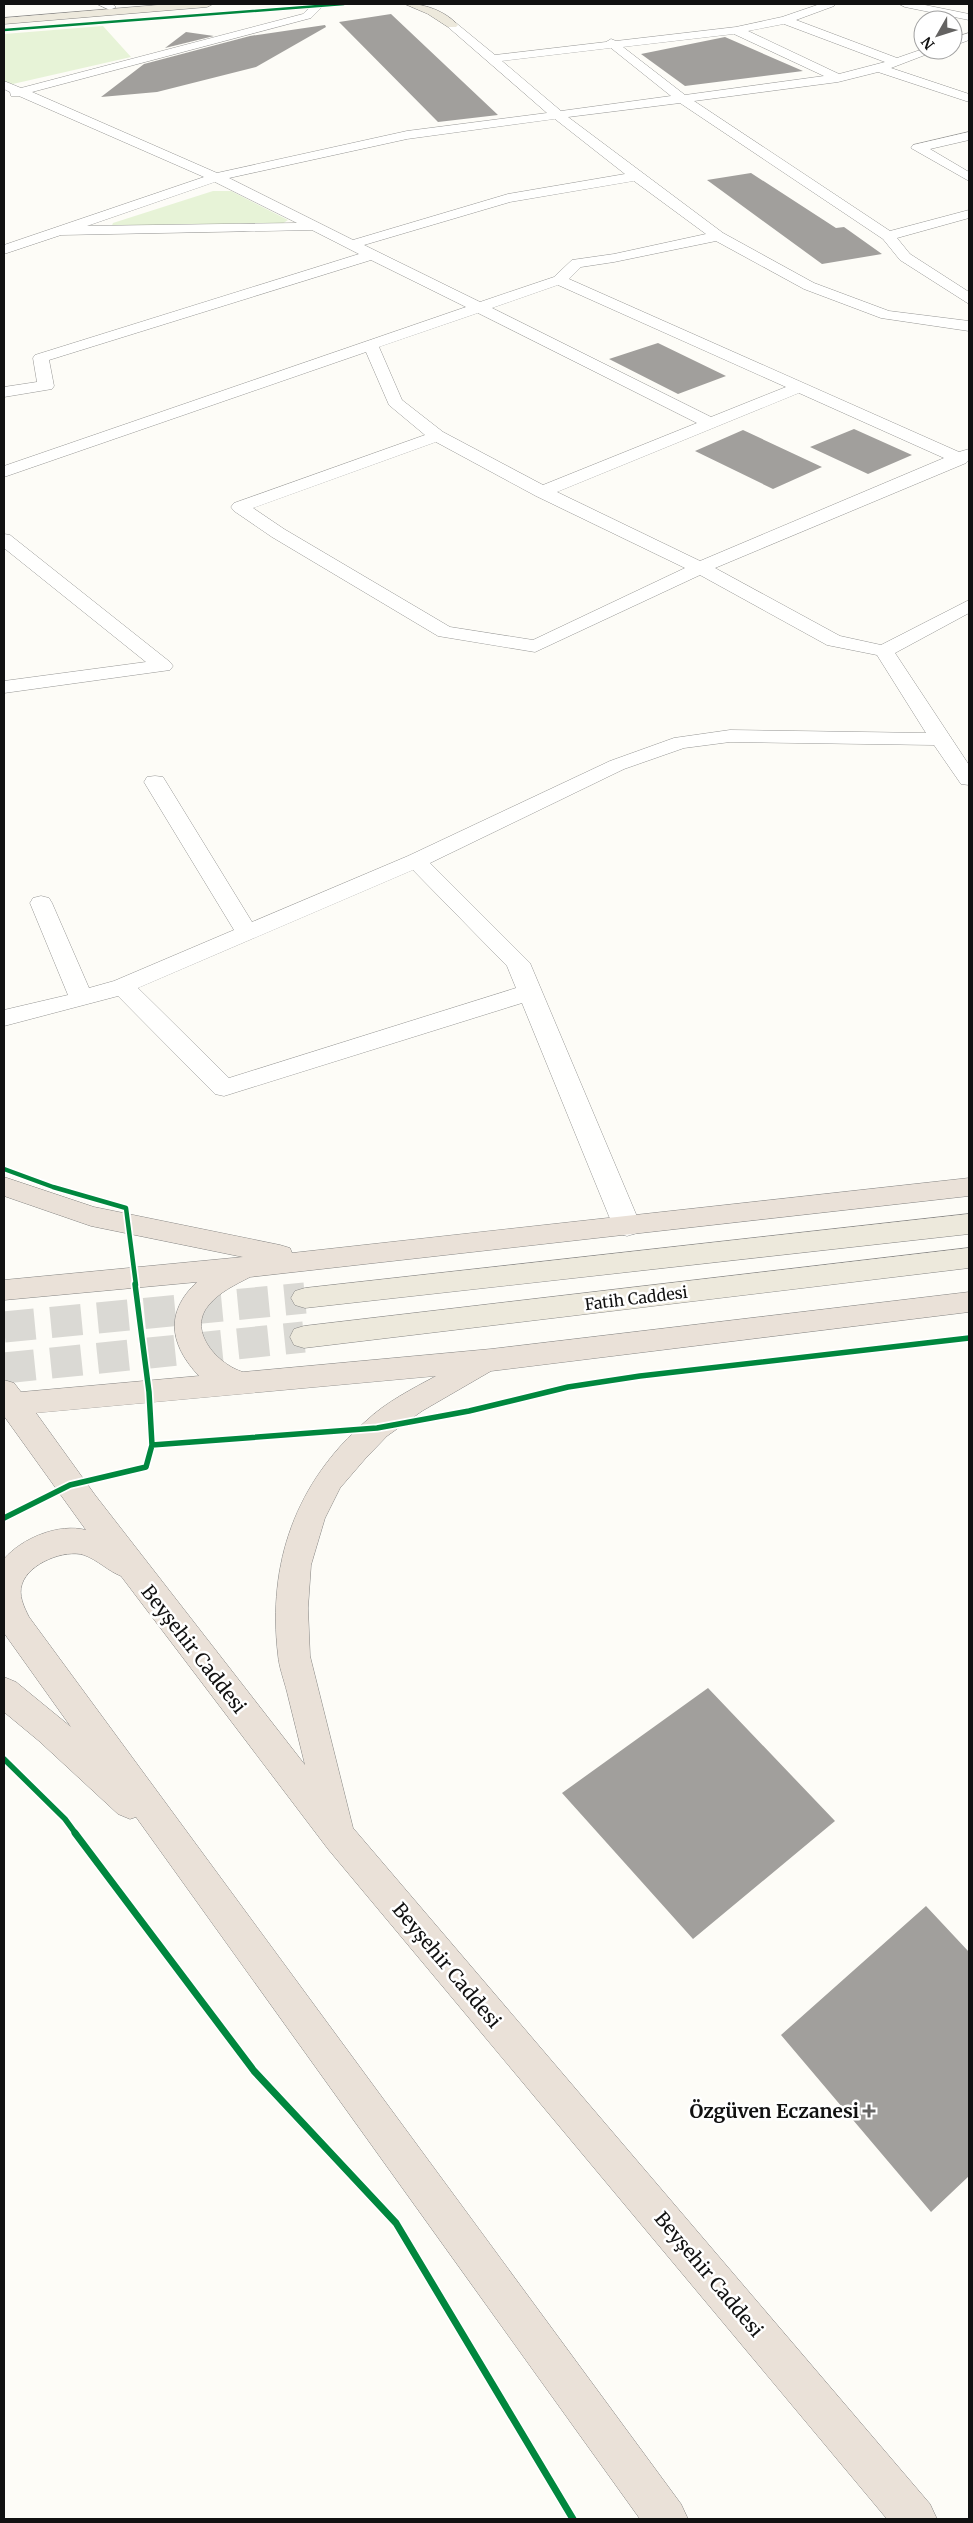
<svg xmlns="http://www.w3.org/2000/svg" width="973" height="2523" font-family="Merriweather,serif">
  <rect width="100%" height="100%" fill="#fdfcf7"/>
  <path fill="#e7f3d7" d="M103,26L131,57L4,86V34Z
    M213,191H231L288,220L279,226L111,228L113,223Z"/>
  <path fill="#a19f9c" d="M391,14L498,115L438,122L339,22Z
    M325,25L326,27L256,67L157,92L101,97L144,64L250,36Z
    M186,32L214,36L165,48Z
    M725,37L803,71L685,86L641,54Z
    M751,173L836,228L844,227L882,254L822,264L707,180Z
    M658,343L726,376L678,394L609,359Z
    M854,429L912,455L868,474L810,447Z
    M743,430L822,467L773,489L695,451Z
    M708,1688L835,1821L693,1939L562,1793Z
    M926,1906L969,1952V2176L931,2212L781,2035Z"/>
  <g fill="none" stroke-linecap="round" stroke-linejoin="round">
    <path stroke="#dad9d4" stroke-width="31" stroke-dasharray="31 16" stroke-linecap="butt" d="M4,1327L305,1298
      M4,1368L304,1337"/>
    <defs>
      <path id="minor" d="M97,4H112L116,7L110,10Z
        M313,4H325L311,18L32,92L217,173L407,131L547,113L448,27V23H456L495,55L606,42L611,39L616,41L736,27L782,17L820,4H835L834,6L796,20L897,58L923,49L938,50L891,68L969,94V102L878,72L838,82L694,101L890,231L969,210V218L897,238L910,254L969,292V304L900,260L883,239L680,103L568,117L723,233L814,283L889,311L969,321V331L881,318L804,289L716,241L614,262L581,267L569,279L959,452L969,449V460L966,463L715,568L840,636L881,645L969,600V613L895,653L969,765V785L961,784L934,745L730,742L684,748L624,769L430,863L530,963L641,1226L637,1233L627,1236L617,1233L613,1226L522,1003L224,1096L215,1094L118,996L4,1026V1010L68,995L30,903L33,898L41,896L49,898L52,903L89,988L114,981L234,930L144,782L147,777L155,776L163,777L252,922L408,856L610,761L674,738L730,730L926,733L877,655L827,645L700,575L535,652L438,636L272,537L234,511L231,507L234,503L425,435L389,405L366,352L4,477V466L466,307L371,260L49,360L54,386L52,389L4,397V387L37,382L33,358L35,355L359,254L312,230L61,235L4,254V245L204,177L19,96H11L10,92L4,89V81L21,88L303,14ZM784,24L885,62L839,74L748,31ZM734,34L824,76L685,95L623,47ZM611,48L671,96L561,111L502,61ZM555,119L625,174L508,194L353,240L229,178L407,139ZM634,181L706,234L614,254L572,260L554,277L480,302L364,245L510,202ZM215,182L297,223L87,226ZM558,285L786,387L711,417L492,308ZM478,313L697,423L543,485L443,432L402,400L379,347ZM799,393L944,458L700,561L557,492ZM436,442L536,496L685,568L533,640L450,627L284,529L253,508ZM413,870L507,966L516,988L229,1078L138,988Z
        M899,4H920L969,14V20L905,7Z
        M969,33V40L953,46V38Z
        M969,132V140L930,149L969,172V181L911,148L913,145Z
        M4,534L10,535L170,662L173,666L170,670L4,693V681L146,662L4,548Z"/>
      <path id="major" d="M170,4H213L207,7L4,24V18Z
        M405,4C424,3 445,11 458,25L456,27H448L428,14Z
        M969,1214V1234L305,1308L295,1305L291,1298L295,1291L305,1288Z
        M969,1248V1268L304,1348L294,1345L290,1337L294,1329L304,1326Z"/>
      <path id="highway" d="M4,1177L94,1207L280,1245L290,1248L292,1253L969,1178V1196L250,1277C235,1285 219,1292 208,1306C187,1332 219,1365 243,1372L491,1349L969,1292V1312L491,1371L422,1411L387,1436L365,1459L340,1488L325,1518L311,1565L308,1608L310,1656L353,1828L930,2504L937,2519H887L328,1849L121,1576C108,1571 98,1560 84,1555C65,1549 29,1563 22,1584C18,1595 24,1607 29,1617L681,2504L688,2519H640L136,1817L130,1819L118,1814L39,1741L4,1712V1677L16,1682L71,1727L4,1633V1559C22,1538 59,1523 86,1530L4,1416V1380L14,1383L21,1392L199,1376C170,1345 164,1313 197,1282L4,1300V1280L243,1257L91,1226L4,1196ZM436,1376C412,1389 386,1402 366,1421C296,1482 267,1563 278,1655C279,1667 284,1680 287,1692C293,1716 299,1741 305,1765L95,1495L36,1413Z"/>
    </defs>
    <use href="#minor" stroke="#979795" stroke-width="1"/>
    <use href="#major" stroke="#858482" stroke-width="1"/>
    <use href="#highway" stroke="#858482" stroke-width="1"/>
    <use href="#minor" fill="#fffffe" fill-rule="evenodd"/>
    <use href="#major" fill="#ede9dc" fill-rule="evenodd"/>
    <use href="#highway" fill="#eae1d8" fill-rule="evenodd"/>
    <defs>
      <path id="cycleway-far3" d="M4,30L344,4"/>
      <path id="cycleway-far2" d="M4,1169L53,1187L126,1208L136,1285"/>
      <path id="cycleway-far1" d="M135,1284L149,1392L152,1445
        M4,1518L70,1485L146,1467L152,1445L377,1428L469,1411L568,1387L640,1376L969,1338
        M4,1759L65,1819L76,1834"/>
      <path id="cycleway" d="M75,1833L254,2071L396,2223L573,2519"/>
    </defs>
    <use href="#cycleway-far3" stroke="#fff" stroke-width="4"/>
    <use href="#cycleway-far2" stroke="#fff" stroke-width="8"/>
    <use href="#cycleway-far1" stroke="#fff" stroke-width="9"/>
    <use href="#cycleway" stroke="#fff" stroke-width="10"/>
    <use href="#cycleway-far3" stroke="#00873e" stroke-width="2.5"/>
    <use href="#cycleway-far2" stroke="#00873e" stroke-width="4.5"/>
    <use href="#cycleway-far1" stroke="#00873e" stroke-width="5.5"/>
    <use href="#cycleway" stroke="#00873e" stroke-width="7"/>
  </g>
  <path fill="#646362" stroke="#fff" stroke-width="2" d="M866.5 2103.5h5v5h5v5h-5v5h-5v-5h-5v-5h5z"/>
  <g text-anchor="middle" dominant-baseline="central" stroke-width="5" stroke-linejoin="round" paint-order="stroke">
    <g font-size="16" fill="#111" stroke="#fff">
      <text transform="translate(636 1298) rotate(-7)">Fatih Caddesi</text>
    </g>
    <g font-size="19" fill="#111" stroke="#fff">
      <text transform="translate(194 1649) rotate(52)">Beyşehir Caddesi</text>
      <text transform="translate(447 1965) rotate(50)">Beyşehir Caddesi</text>
      <text transform="translate(709 2274) rotate(50)">Beyşehir Caddesi</text>
    </g>
    <g font-size="19" font-weight="bold" fill="#111" stroke="#fff" text-anchor="end">
      <text x="859" y="2111">Özgüven Eczanesi</text>
    </g>
  </g>
  <rect width="973" height="2523" fill="none" stroke="#111111" stroke-width="10"/>
  <g transform="translate(938 35) rotate(231)"><circle r="24" fill="#ffffff" stroke="#a0a0a0"/>
  <path d="M0-4L9 19L0 12L-9 19Z" fill="#646362"/>
  <text y="-8" font-size="14" font-weight="bold" text-anchor="middle" fill="#111111">N</text>
  </g>
</svg>
